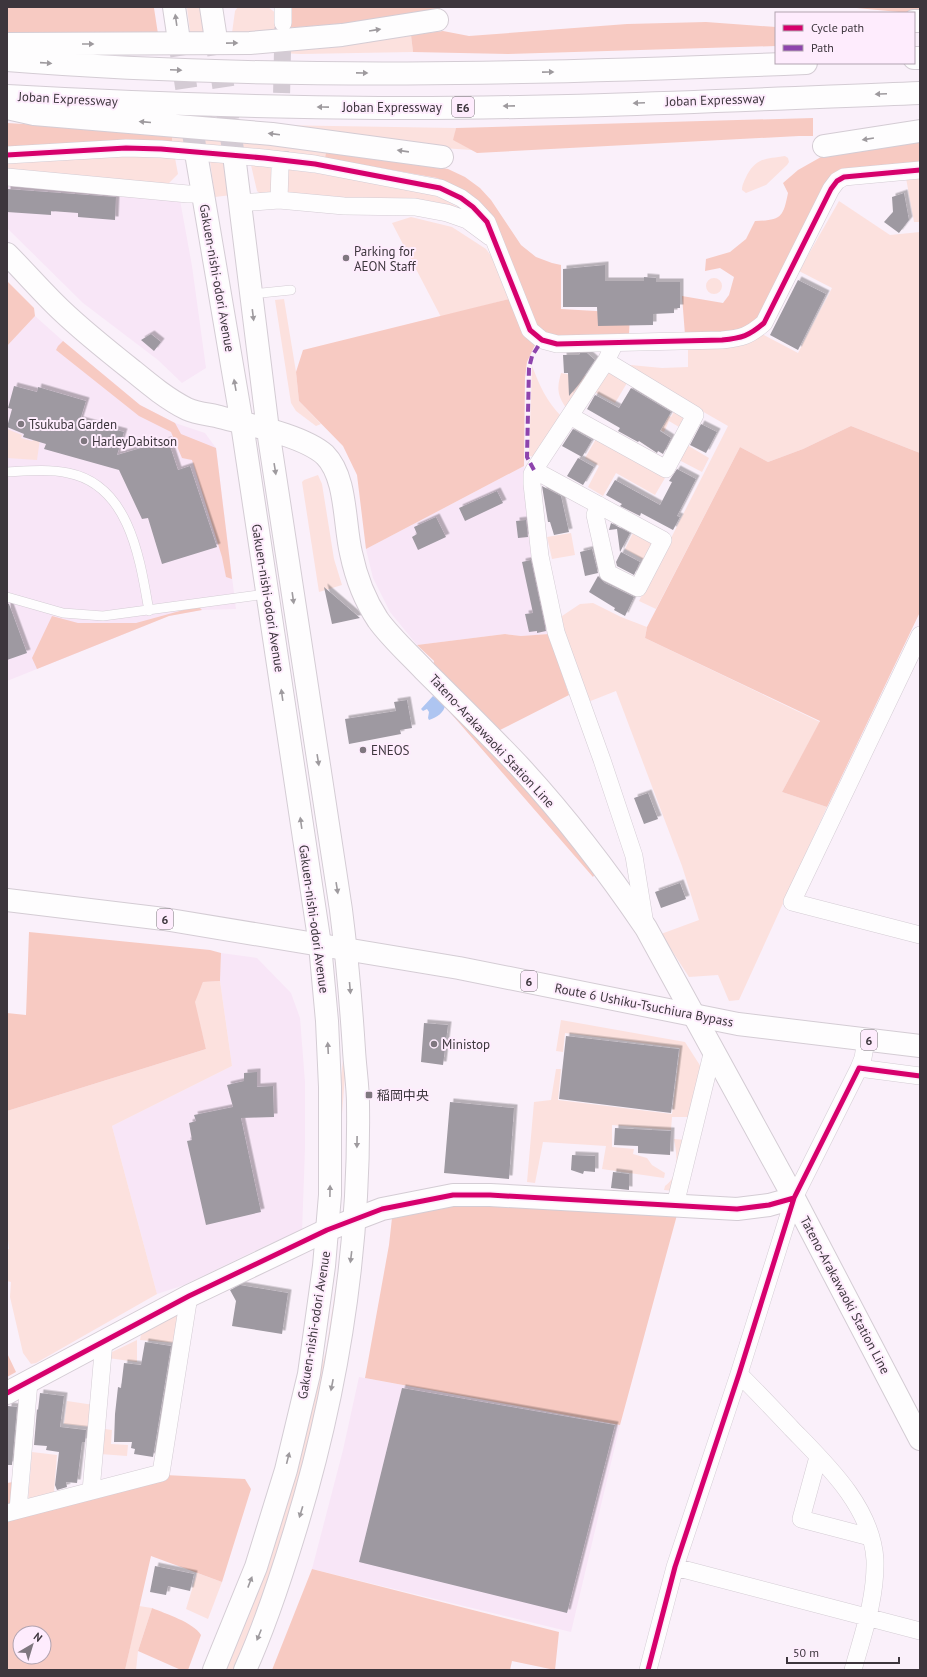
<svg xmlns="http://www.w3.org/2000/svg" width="927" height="1677" font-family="'PT Sans','Noto Sans JP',sans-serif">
  <defs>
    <filter id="shadow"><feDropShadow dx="3.5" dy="-3.5" stdDeviation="0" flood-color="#0004"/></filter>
  </defs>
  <rect width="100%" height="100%" fill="#faf0fa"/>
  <path fill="#f8e6f7" d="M7,183L180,200L192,266L206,368L182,383L158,360L83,303L7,228Z
    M35,316L63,341L140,405L175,423L205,433L216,448L236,609L202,610L169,616L7,681V346Z
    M524,466L534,553L549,634L521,636L505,634L417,645L390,612L373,578L366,549Z
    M221,953L257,958L291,993L300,1018L305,1082V1149L302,1232L271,1243L184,1285L157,1294L112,1126L232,1066L220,981Z
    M359,1377L620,1425L571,1632L312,1569L343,1450Z"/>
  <path fill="#fce1de" d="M203,7L207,32H190L187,8Z
    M238,7H268L277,14L276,30L232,33L235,11Z
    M411,35L413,52L301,54L237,51Z
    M272,125L456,128L454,140L472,150L412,146Z
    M172,133L326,152L325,158L172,142Z
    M125,155L175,158L178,174L167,185L7,171V163Z
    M785,156L788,158L789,162L787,165L766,185L746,193L742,190C742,184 745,180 747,175C757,157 767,159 785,156Z
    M210,161L226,162L231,195L215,197Z
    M251,165L274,167L272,193L262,195L257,191Z
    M284,169L346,177L428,193L445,200L461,209L290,197L283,189Z
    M920,177V222H914L906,178Z
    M839,201L890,235L920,232V453L851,426L803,449L768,462L740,447L656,609L639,601L728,426L620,364L662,368L688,367V348L762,334L798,353L832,288L799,271Z
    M411,217L452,227L486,249L499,267L509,299L441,317L392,223Z
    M706 286a8 8 0 1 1 16 0a8 8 0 1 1-16 0Z
    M284,299L296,372L299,401L321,424L316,426L296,411L291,403L275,300Z
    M532,366C540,386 546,401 562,417L535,457L529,456Z
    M561,373L577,376L590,375L568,411C558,396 556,391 561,373Z
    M610,373L627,383L615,403L593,391L604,374Z
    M675,410L688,416L679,427L669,421L664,432L659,429L667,415L671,417Z
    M7,429L22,435L21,438L32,441L35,438L40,439L37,460L7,458Z
    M596,439L665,478L655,495L616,473L603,496L588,487L599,466L585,458Z
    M687,445L709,458L702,472L679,460Z
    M318,475L322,484L334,559L342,585L319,592L302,482L304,480Z
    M634,531L652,541V545L644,560L625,549Z
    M571,533L575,555L552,559L547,537Z
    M593,603L621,617L647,627L645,638L820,722L782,792L827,807L739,1000L729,1001L718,975L689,977L661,934L699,920L682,866L616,691L588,702L559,618L580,604Z
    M220,981L232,1066L112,1126L157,1294L36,1363L31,1364L23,1353L10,1297L11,1282L7,1281V1250L9,1249L7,1232V1111L206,1049L194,1002L203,982Z
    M339,1003H343L347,1050L342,1114L341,1185H337V1115L344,1050Z
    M561,1020L685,1042L701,1067L689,1117H672L671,1130L612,1125V1147L634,1149L633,1154L647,1158L652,1165L665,1173L664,1178L602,1169L606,1146L543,1142L535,1183L527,1182L534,1102L551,1100L556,1069H561L558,1100L672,1114L680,1048L565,1033L563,1052L556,1051Z
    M674,1139L686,1140L673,1191L664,1190L665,1186C680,1175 677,1156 674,1139Z
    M337,1279H342L308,1462L270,1581L235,1670H225L262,1578L326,1351Z
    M178,1313L176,1343L140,1340L141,1335Z
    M137,1340V1362L108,1358L110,1353Z
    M67,1401L94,1405L91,1427L64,1424Z
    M105,1429L112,1430L111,1444L128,1445L127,1456L100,1454Z
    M32,1452L57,1455L54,1492L28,1501Z
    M197,1573L222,1582L208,1619L186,1609Z
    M139,1606L152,1608L138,1651L136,1670H125Z"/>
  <path fill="#f7cac2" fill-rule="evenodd" d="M7,7L154,8L158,34L105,37L7,33Z
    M293,7H440V10L364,22L286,28L287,13Z
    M846,7H920V14Z
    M706,22L776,27V46L508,54L413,52L411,35L443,31L469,36L627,24Z
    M813,118V136H799L477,153L453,140L456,128Z
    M7,123L172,133V142L121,140L7,147Z
    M920,141V165L842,173L758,321L740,332L685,335L682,296L723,303L729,295L734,277L720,268L705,271L706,259L730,252L746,239L755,221C781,220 783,218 788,193L783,183L798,170L821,157Z
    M326,152L427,165L448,169L465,177L480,188L491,200L521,245L536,257L552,263L561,265V309L630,313L629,334L553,336L542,333L535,324L524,302L450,184L437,178L325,158Z
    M7,281L34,308L35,316L7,346Z
    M509,299L527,339L535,345L527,362L525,378L524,466L366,549L357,475L343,446L299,401L296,372L303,350Z
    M63,341L140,405L175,423L181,434L216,448L232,579L226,577L222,557L192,460L182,458L171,432L139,416L56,350L58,346Z
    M851,426L920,453V612L827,807L782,792L820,721L645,638L647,627L740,447L768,462L803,449Z
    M198,606L202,610L169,616L37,669L32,658L52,616L78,623H136Z
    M505,634L521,636L549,634L569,695L498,731L433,668L434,661L417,645Z
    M447,709L485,741L597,871L593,877Z
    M29,932L210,950L221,953L220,981L203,982L195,1002L206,1049L7,1111V1013L26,1015Z
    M453,1205L677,1215L620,1425L365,1378L389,1245L392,1218L410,1211Z
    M7,1353L16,1372L7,1377Z
    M165,1475L245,1479L251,1489L222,1582L151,1556L125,1670H7V1518ZM20,1633H44V1657H20Z
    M13,1482L11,1506L7,1507V1483Z
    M312,1569L559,1632L555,1670L512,1661L510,1670H272Z
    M152,1608C166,1614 193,1622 201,1635L188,1670H181L138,1651Z"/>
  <path fill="#aec5f1" d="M433,696L445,705C445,712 436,718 429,720L428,718L429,712L427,709L423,711L421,709Z"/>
  <path fill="#9e99a1" filter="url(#shadow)" d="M7,189L116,197L115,220L78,217V213L51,211V215L7,212Z
    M904,193L909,220L899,233L884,222L893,212L892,197Z
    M605,265V281H644V277L656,278V282H680V308H674V313L653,314V325L598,326L597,307H563V269Z
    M798,280L826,294L798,350L770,335Z
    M151,334L161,342L154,351L141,340Z
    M580,353H587L595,360L579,384L569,396L568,373H564L563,355H579Z
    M14,386L37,392L38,387L86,401L80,420L124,432L117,455L168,440L178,470L190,466L217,547L162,564L148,518L142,519L119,470L44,449L46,444L23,437L24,434L7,427L12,409L8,408Z
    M631,388L671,412L660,431L671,438L663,454L658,451L657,453L639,441L638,442L618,431L620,428L587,409L595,395L619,408Z
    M701,424L717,432L706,453L690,445Z
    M573,429L592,440L582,457L562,446Z
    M578,458L594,467L583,485L567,476Z
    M677,469L696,479L677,516L680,517L673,530L641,513L640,516L620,506L622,504L606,495L615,480L660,505L672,482L669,481Z
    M542,486L561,496L569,532L554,535L550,522H548Z
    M497,491L503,503L465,521L459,508Z
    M436,517L446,537L418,550L412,537L417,534L414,527Z
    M526,520L528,537L518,538L516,521Z
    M611,523L630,533L620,552L617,529L609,530Z
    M592,549L598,573L585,576L580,552Z
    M621,552L640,562L634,575L617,566L616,562Z
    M531,560L546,631L537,633V631L529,632L525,614L533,613L522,562Z
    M598,576L605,583L634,597L625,616L614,610L615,608L589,592Z
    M324,587L360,618L332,624Z
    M7,603L9,604L27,653L7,660Z
    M407,700L412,728L400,730L401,734L349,744L345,719L396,711L394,702Z
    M648,793L658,819L644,824L634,798Z
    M680,883L686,899L661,908L655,892Z
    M424,1023L448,1025L443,1065L421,1062Z
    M566,1036L679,1049L671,1113L559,1099Z
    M257,1072V1087L273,1086L274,1117L241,1118L261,1212L206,1225L187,1141L192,1140L189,1123L196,1121L194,1115L233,1107L227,1085L244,1081V1073Z
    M450,1102L514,1108L509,1179L444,1173Z
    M615,1128L671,1131L670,1155L638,1153V1146L614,1145Z
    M572,1155L595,1156V1172L584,1171L583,1174L571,1170Z
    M613,1172L629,1174V1190L611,1188Z
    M240,1285L288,1293L282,1334L232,1326L236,1301L230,1290Z
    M145,1342L171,1346L153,1457L134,1454L135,1449L131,1448L132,1442H114L115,1414L118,1387L121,1388L124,1363L141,1365Z
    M402,1388L615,1425L567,1613L359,1562Z
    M40,1393L64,1396L60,1427L86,1430L85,1442H82L77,1483L66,1482L67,1487L57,1490L55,1485L59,1452L46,1450L47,1446L34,1445L37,1409L38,1410Z
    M8,1406L17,1407L12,1465H7Z
    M155,1566L194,1574L190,1591L168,1586L166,1595L150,1592Z"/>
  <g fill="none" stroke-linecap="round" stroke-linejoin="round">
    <path stroke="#d4cbd4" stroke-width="17" stroke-dasharray="17 8" stroke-linecap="butt" d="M280,168L283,27"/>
    <path stroke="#d4cbd4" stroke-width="22" stroke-dasharray="22 11" stroke-linecap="butt" d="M215,33L235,163
      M178,34L197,159"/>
    <defs>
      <path id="service" d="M251,294L291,290
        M7,472C27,471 48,469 68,473C130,485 140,560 149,611
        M7,597L63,613L103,616L266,594"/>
      <path id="minor" d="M283,23V7
        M7,155L126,148L161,149L264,158L315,164L440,188L461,198L473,207L487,222L530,330L542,340L557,344L722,340C742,338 749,336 764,323L831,189L837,181L844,177L920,170
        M7,177L188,194H203
        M279,200L280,168
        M240,203L279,200L344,206L415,207L447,213L467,220L490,237
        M615,343L606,361L534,470L532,474V484L540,556L556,632L602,760L634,856L645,924
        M570,416L666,469L695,415L606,361
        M534,470L663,540L638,588L608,573L595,515L599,505
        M920,635L792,902L920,935
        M859,1068L863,1058L866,1040
        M675,1205L713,1050
        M739,1374C757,1392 774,1410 792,1429C826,1464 872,1507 875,1560C876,1598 863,1634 853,1670
        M818,1457L801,1519L870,1537
        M91,1491L104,1341
        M18,1510L29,1382
        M7,1513L161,1473L189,1296
        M675,1567L920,1631
        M648,1670L675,1567L739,1374L794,1198L859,1068L920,1076"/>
      <path id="tertiary" d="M7,1393L189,1296L327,1230L382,1209L453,1195H490L737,1209L769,1205L794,1198"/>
      <path id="secondary" d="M174,7L178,34
        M211,7L215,33
        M197,159L242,424L320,945L327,1021L330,1087V1195L324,1266L309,1374L286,1470L256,1567L214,1670
        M235,163L268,430L341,910C347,957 351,1003 354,1050C355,1068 358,1086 358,1104C360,1251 337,1395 294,1534C280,1580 265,1626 245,1670
        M7,254C25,272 42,292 61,310C83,331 108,351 132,370C149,384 167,399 187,409C196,413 206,414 216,416C245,424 303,435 325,455C347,477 344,524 351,553C356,577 364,599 378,620C391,638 409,654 424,670C456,702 489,734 520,767C566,817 608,872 646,928L794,1198L920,1439"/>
      <path id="trunk" d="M7,900L164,919L459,968L738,1024L920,1046"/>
      <path id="motorway" d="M914,21H920
        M7,44L250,43L342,35L437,20
        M914,58H920
        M7,60C273,81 540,74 806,63
        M7,96C131,103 255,107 379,108C559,109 740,100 920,93
        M7,108L34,114L272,134L442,157
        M824,146L920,131"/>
    </defs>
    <use href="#service" stroke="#d4ccd4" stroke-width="10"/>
    <use href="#minor" stroke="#d4ccd4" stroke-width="18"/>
    <use href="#tertiary" stroke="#d4ccd4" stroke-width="24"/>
    <use href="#secondary" stroke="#d4ccd4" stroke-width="24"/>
    <use href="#trunk" stroke="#d4ccd4" stroke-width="24"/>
    <use href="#motorway" stroke="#d4ccd4" stroke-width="24"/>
    <use href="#service" stroke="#fefdfe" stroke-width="9"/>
    <use href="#minor" stroke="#fefdfe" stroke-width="17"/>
    <use href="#tertiary" stroke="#fefdfe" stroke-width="22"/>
    <use href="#secondary" stroke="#fefdfe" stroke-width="22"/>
    <use href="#trunk" stroke="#fefdfe" stroke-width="22"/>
    <use href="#motorway" stroke="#fefdfe" stroke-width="22"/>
    <path stroke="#8e44ad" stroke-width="4" stroke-dasharray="8 4" stroke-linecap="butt" d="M534,470L527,457L529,368L532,356L542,340"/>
    <defs>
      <path id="cycleway" d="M7,155L126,148L161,149L264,158L315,164L440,188L461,198L473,207L487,222L530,330L542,340L557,344L722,340C742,338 749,336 764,323L831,189L837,181L844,177L920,170
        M7,1393L189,1296L327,1230L382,1209L453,1195H490L737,1209L769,1205L794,1198
        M648,1670L675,1567L739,1374L794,1198L859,1068L920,1076"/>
    </defs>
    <use href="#cycleway" stroke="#feecfd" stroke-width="8"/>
    <use href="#cycleway" stroke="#d6006c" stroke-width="5"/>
  </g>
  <defs><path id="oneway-solid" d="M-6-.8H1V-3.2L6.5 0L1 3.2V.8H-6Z"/></defs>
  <g fill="#9e9a9e">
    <use href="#oneway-solid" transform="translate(176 20) rotate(-98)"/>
    <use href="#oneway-solid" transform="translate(375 30) rotate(-9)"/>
    <use href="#oneway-solid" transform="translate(232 43) rotate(-1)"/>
    <use href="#oneway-solid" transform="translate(88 44)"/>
    <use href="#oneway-solid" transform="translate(46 63) rotate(4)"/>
    <use href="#oneway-solid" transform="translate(176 70) rotate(3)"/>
    <use href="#oneway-solid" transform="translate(548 72) rotate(-1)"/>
    <use href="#oneway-solid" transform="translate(362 73) rotate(1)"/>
    <use href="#oneway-solid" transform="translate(881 94) rotate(178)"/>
    <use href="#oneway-solid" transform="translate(639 103) rotate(178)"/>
    <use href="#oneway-solid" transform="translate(509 106) rotate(179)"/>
    <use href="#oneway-solid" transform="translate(323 107) rotate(-179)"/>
    <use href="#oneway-solid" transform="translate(145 122) rotate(-175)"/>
    <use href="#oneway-solid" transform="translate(274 134) rotate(-173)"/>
    <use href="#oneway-solid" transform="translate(868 139) rotate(171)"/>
    <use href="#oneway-solid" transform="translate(403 151) rotate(-172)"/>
    <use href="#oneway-solid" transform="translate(253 315) rotate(83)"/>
    <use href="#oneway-solid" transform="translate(235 385) rotate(-100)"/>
    <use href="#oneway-solid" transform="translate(275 469) rotate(81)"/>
    <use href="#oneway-solid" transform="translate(293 598) rotate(82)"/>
    <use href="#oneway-solid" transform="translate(282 695) rotate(-98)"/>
    <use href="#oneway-solid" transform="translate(318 760) rotate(81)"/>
    <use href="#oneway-solid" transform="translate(301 823) rotate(-98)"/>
    <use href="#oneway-solid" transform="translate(337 888) rotate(81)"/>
    <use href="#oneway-solid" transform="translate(350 988) rotate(85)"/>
    <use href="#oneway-solid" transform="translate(328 1048) rotate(-93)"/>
    <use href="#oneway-solid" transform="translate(357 1142) rotate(91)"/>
    <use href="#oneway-solid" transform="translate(330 1191) rotate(-89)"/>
    <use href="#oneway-solid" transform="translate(351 1257) rotate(97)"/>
    <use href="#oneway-solid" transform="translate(332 1385) rotate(101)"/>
    <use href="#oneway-solid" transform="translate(288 1458) rotate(-76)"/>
    <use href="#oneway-solid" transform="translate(301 1512) rotate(107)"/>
    <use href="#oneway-solid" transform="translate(250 1582) rotate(-69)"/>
    <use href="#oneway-solid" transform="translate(259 1635) rotate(112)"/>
  </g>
  <g fill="#7f777f" stroke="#feecfd" stroke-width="1.5">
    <circle cx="346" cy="258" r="4"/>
    <circle cx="21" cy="424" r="4"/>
    <circle cx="84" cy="441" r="4"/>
    <circle cx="363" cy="750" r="4"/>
    <circle cx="434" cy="1044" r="4"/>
    <rect x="365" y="1091" width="8" height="8" rx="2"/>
  </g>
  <g text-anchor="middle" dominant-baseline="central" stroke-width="4" stroke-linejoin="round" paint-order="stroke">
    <g fill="#feecfd" stroke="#776d77" stroke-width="1">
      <rect x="452" y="97" width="22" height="20" rx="3"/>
      <rect x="157" y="909" width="16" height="20" rx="3"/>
      <rect x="521" y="971" width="16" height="20" rx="3"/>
      <rect x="861" y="1030" width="16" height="20" rx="3"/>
    </g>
    <g font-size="12" font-weight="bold" fill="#3d363d">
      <text x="463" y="107">E6</text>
      <text x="165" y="919">6</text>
      <text x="529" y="981">6</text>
      <text x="869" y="1040">6</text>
    </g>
    <g font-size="13" fill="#3d363d" stroke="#feecfd">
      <text transform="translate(68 99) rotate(3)">Joban Expressway</text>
      <text transform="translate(715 100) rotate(-2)">Joban Expressway</text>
      <text x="392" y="107">Joban Expressway</text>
      <text transform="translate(217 278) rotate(80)">Gakuen-nishi-odori Avenue</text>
      <text transform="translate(268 598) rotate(81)">Gakuen-nishi-odori Avenue</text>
      <text transform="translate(492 741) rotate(47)">Tateno-Arakawaoki Station Line</text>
      <text transform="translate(314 919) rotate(82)">Gakuen-nishi-odori Avenue</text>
      <text transform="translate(644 1005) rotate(11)">Route 6 Ushiku-Tsuchiura Bypass</text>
      <text transform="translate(845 1295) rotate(62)">Tateno-Arakawaoki Station Line</text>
      <text transform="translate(314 1325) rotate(-81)">Gakuen-nishi-odori Avenue</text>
    </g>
    <g font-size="13" fill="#3d363d" stroke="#feecfd" text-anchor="start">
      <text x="354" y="251">Parking for<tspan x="354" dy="15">AEON Staff</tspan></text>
      <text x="29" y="424">Tsukuba Garden</text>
      <text x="92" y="441">HarleyDabitson</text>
      <text x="371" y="750">ENEOS</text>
      <text x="442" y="1044">Ministop</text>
      <text x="377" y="1095">稲岡中央</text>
    </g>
  </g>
  <rect width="927" height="1677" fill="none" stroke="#3d363d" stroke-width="16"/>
  <rect x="775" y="12" width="140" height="52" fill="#feecfd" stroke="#b1a3b0"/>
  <rect x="783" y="25" width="20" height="6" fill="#d6006c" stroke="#b1a3b0"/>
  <text x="811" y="32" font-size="12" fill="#3d363d">Cycle path</text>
  <rect x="783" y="45" width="20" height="6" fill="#8e44ad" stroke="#b1a3b0"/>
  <text x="811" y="52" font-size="12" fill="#3d363d">Path</text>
  <g transform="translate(32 1645) rotate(38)"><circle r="19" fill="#feecfd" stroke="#b1a3b0"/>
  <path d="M0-3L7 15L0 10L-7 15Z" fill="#7f777f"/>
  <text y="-6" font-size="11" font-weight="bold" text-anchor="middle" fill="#3d363d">N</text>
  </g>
  <path d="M787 1657v6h112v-6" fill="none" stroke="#3d363d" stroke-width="2"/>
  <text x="793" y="1657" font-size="12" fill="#3d363d" stroke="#feecfd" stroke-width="3" paint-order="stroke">50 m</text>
</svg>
